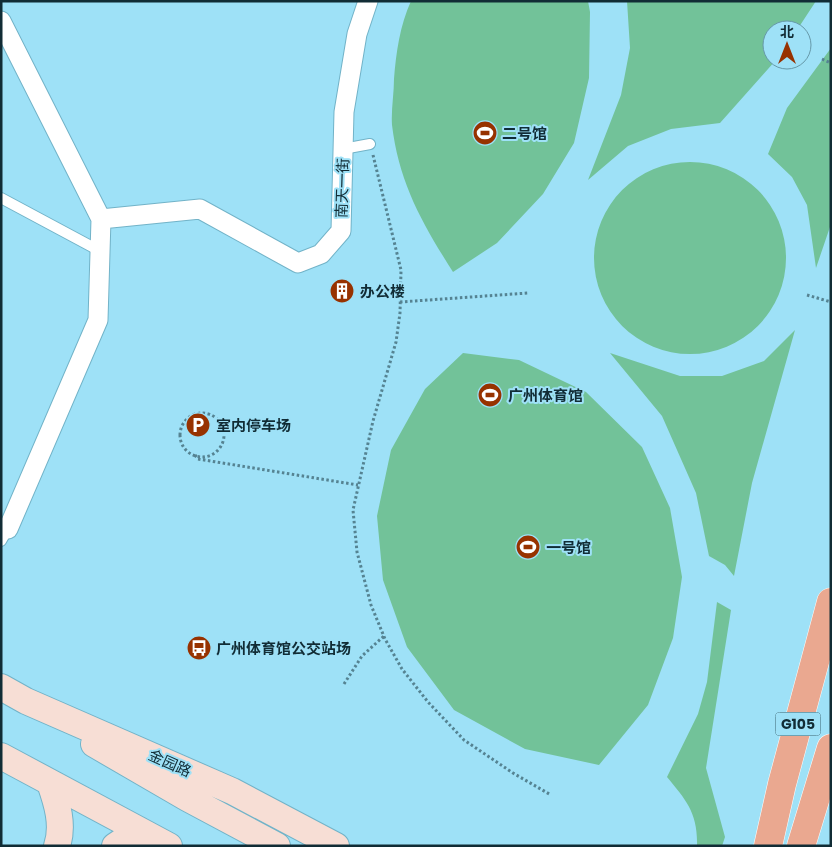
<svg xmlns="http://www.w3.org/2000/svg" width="832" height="847" font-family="Poppins,'Noto Sans SC',sans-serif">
  <rect width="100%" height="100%" fill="#9ee1f7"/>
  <path fill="#72c299" d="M411,1H588L590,12L589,78L574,143L543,194L497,243L453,272C422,223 399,183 392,125C391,110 394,94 394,79C396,53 400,25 411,1Z
    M627,1H816L797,30H772V60H776L720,123L671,129L628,146L588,180L621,95L630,48Z
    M831,48V224L816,268L807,205L792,177L768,154L787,108Z
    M594 258a96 96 0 1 1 192 0a96 96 0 1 1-192 0Z
    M795,330L752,483L734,576L725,565L709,556L696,493L662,416L610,353L680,376H722L764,361Z
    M463,353L519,360L586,392L642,447L670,508L682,577L673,638L648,705L599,765L525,749L454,710L407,647L383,580L377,516L391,450L425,389Z
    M717,602L731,610L706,768L725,837L722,846H697C698,813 686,800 667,777L698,714L707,682Z"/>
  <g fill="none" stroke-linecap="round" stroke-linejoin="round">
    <defs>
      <path id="service" d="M343,149L370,144
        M1,198L100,251
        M1,541L8,529"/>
      <path id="minor" d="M1,21L101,219L98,320L8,529
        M101,219L200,209L298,263L321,254L341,231L344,112L357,34L368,1"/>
      <path id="secondary" d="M1,687L26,701L232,791L336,846
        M94,744L187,798L277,846
        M1,756L169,846
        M50,783C57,803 64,825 57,846
        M115,846L139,830"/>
      <path id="trunk" d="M768,846L782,784L831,602
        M801,846L831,748"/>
    </defs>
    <use href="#service" stroke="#72b3c8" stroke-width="12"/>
    <use href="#minor" stroke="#72b3c8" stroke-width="21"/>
    <use href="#secondary" stroke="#72b3c8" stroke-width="28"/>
    <use href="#trunk" stroke="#fff" stroke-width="29"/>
    <path stroke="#558392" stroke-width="3" stroke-dasharray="2.5 2.5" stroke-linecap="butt" d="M822,59L831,63
      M373,155L401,270L400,313L396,342L373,421L353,510L357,552L371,605L385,639L402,669L428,702L464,740L513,773L551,795
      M807,295L831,302
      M400,302L528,293
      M180 435a22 22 0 1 1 44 0a22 22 0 1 1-44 0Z
      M195,455L198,459L358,485
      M344,684L362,656L384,636"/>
    <use href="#service" stroke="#fff" stroke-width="10"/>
    <use href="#minor" stroke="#fff" stroke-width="19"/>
    <use href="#secondary" stroke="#f7ded5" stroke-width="26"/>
    <use href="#trunk" stroke="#eaa890" stroke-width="28"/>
  </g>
  <defs>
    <symbol id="stadium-disc" viewBox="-11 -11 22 22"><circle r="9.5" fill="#973200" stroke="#9ee1f7"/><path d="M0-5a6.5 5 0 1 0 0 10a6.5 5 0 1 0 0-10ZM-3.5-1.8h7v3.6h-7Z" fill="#fff"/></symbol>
    <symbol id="building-disc" viewBox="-11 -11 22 22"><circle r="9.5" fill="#973200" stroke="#9ee1f7"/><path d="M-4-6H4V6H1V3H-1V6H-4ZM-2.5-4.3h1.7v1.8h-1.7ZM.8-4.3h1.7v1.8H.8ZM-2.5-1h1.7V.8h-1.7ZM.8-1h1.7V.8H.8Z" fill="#fff"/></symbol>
    <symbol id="parking-disc" viewBox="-11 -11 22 22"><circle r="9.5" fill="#973200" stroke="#9ee1f7"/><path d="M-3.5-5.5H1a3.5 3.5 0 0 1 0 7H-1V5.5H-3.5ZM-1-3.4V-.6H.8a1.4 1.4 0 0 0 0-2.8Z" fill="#fff"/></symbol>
    <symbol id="bus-disc" viewBox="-11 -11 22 22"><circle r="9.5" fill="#973200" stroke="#9ee1f7"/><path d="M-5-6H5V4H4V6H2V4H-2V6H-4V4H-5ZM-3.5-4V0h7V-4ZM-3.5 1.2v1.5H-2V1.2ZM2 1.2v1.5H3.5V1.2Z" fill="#fff"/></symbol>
  </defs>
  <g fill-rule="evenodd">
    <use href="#stadium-disc" x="471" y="119" width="28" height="28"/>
    <use href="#building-disc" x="328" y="277" width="28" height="28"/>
    <use href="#stadium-disc" x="476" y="381" width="28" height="28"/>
    <use href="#parking-disc" x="184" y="411" width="28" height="28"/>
    <use href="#stadium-disc" x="514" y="533" width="28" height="28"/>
    <use href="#bus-disc" x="185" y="634" width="28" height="28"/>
  </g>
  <g text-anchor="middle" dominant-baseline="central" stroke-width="4" stroke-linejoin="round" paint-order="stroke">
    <rect fill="#9ee1f7" stroke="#3b626f" stroke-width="1" x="775.5" y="712.5" width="45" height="23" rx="4"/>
    <g font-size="14" font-weight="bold" fill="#112c35">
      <text x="798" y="724">G105</text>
    </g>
    <g font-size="15" font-weight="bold" fill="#112c35" stroke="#9ee1f7" text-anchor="start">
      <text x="502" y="133">二号馆</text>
      <text x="360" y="291">办公楼</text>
      <text x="508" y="395">广州体育馆</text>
      <text x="216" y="425">室内停车场</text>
      <text x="546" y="547">一号馆</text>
      <text x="216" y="648">广州体育馆公交站场</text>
    </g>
    <g font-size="15" fill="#112c35" stroke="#9ee1f7">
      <text transform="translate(342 188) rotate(-88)">南天一街</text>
      <text transform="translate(170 763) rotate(24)">金园路</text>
    </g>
  </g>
  <rect width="832" height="847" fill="none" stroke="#112c35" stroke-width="5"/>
  <g transform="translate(787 45)"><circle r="24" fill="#9ee1f7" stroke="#6699a9"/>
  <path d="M0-4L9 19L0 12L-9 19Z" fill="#973200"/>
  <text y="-8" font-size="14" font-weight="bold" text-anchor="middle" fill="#112c35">北</text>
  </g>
</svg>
